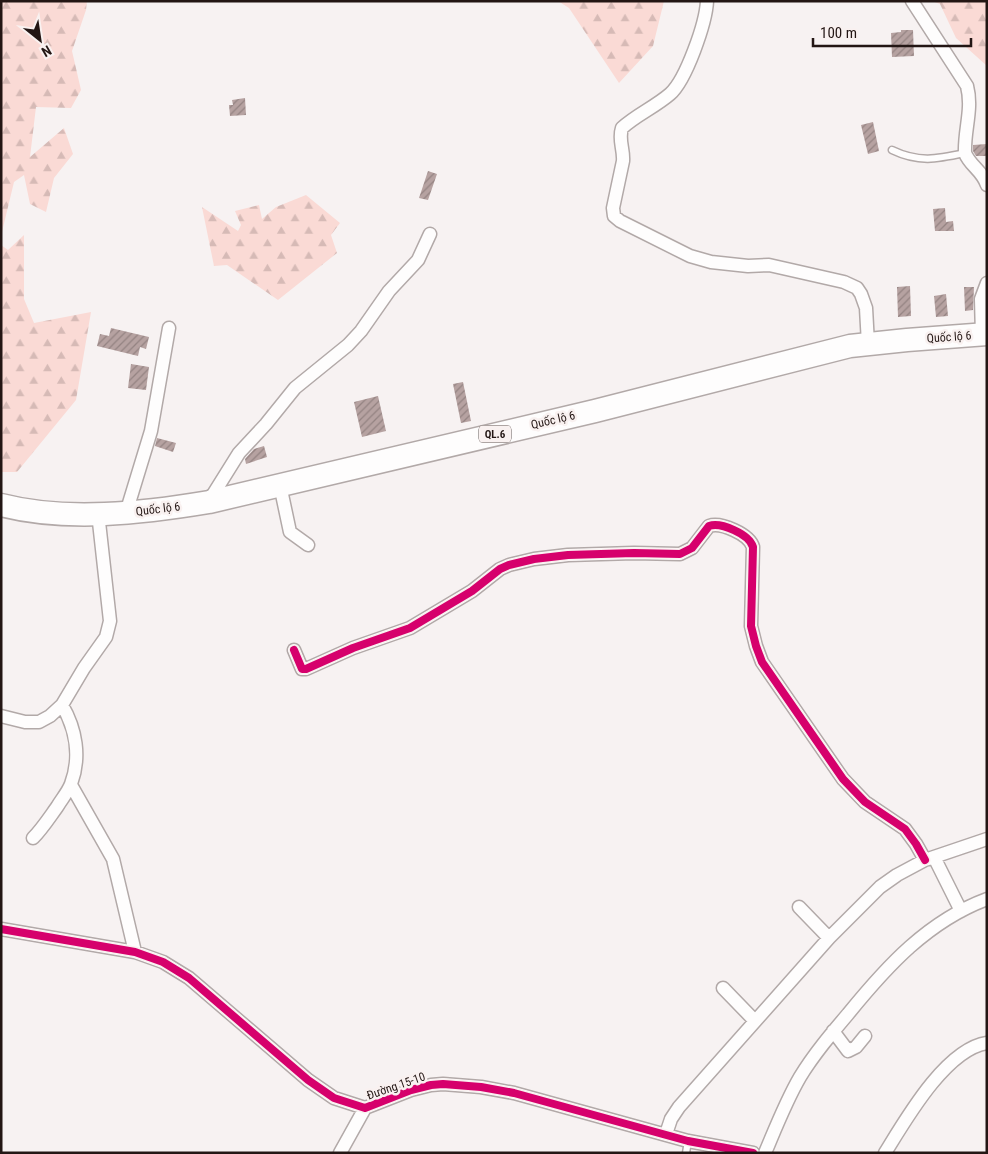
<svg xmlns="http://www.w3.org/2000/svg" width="988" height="1154" font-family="'Roboto Condensed',sans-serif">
  <defs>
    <pattern id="forest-firs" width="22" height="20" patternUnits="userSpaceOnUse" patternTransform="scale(1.25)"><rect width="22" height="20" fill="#fadad5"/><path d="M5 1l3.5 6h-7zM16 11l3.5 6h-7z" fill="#d6bab6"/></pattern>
    <pattern id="building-hatch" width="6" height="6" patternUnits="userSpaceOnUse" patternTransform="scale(1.25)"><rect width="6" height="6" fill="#b6a2a1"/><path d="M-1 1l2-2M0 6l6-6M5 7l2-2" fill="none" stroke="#948382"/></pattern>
  </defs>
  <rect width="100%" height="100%" fill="#f7f2f2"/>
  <path fill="url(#forest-firs)" d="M1,1H87L86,10L72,51L81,90L71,108L36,107L30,157L64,128L73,154L54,178L46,212L30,204L24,175L14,182L1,236Z
    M558,1H664L653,46L619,83L569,8Z
    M932,1H987V66L956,38L940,4Z
    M306,195L340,223L331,235L337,253L278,300L227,265L214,266L202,207L238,231L241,225L235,211L259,205L262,219L276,207Z
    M24,235V299L34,323L91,312L76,400L17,472H1V245L8,250Z"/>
  <path fill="url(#building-hatch)" d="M901,30H913L914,56L892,57L891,33L901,32Z
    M245,98L246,115L230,116L229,105H233L232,100Z
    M873,122L879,151L868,154L861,125Z
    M987,144V156H976L973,151V145Z
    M428,171L437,174L428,200L419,198Z
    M945,208L946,222L953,221L954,231H935L933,209Z
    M910,286L911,316L898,317L897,287Z
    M964,287H974L973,310L965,311Z
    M946,294L948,316L936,317L934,296Z
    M111,328L149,337L146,349L140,347L138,356L97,346L100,334L109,336Z
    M131,364L149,367L146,390L128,388Z
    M463,382L471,421L461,423L453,384Z
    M378,396L386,431L362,437L354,402Z
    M157,438L176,443L173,452L155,446Z
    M264,446L267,457L246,464L245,459L254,449Z"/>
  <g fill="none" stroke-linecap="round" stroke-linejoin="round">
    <defs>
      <path id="lane" d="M892,150C919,163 937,159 965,153
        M686,1153L688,1141"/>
      <path id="street" d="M707,1C706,23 686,80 670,94C655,107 636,115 622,128C618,140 624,149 623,161L613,208L614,216L620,221L690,256L711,262L748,266L769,265L844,282L857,288L861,294L866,308L868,344
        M912,1L967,86C973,109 964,130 965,153C970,166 982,170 987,185
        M982,335L981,299L987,283
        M280,485L290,532L308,545
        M209,501L239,453L266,424L295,388L348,345L361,331L389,291L418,260L430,234
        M126,513L151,431L169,328
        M294,650L302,669H306L353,648L410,628L472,591L500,569L509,565L534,559L568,555L634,553L680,554L692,548L709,526C721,522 749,534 753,547L751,626L756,646L762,662L843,779L865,802L905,829L916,844L925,860
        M1,716L25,722H39L50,716L62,705L84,668L106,637L110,621L98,513
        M71,785L113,859L135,952
        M33,838C42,829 49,818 57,807C61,800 68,792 71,784C81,757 76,729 62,705
        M934,857L961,911
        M799,907L829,938
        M1,929L135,952L163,962L189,978L308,1080L334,1098L365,1108L411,1090L431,1085L443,1084L481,1087L514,1093L688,1141L753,1153
        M723,988L754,1020
        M833,1031L848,1051L856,1047L865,1036
        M666,1134L671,1119L679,1107L829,938L880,887L897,875L925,860L987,839
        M340,1153L365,1108
        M765,1153C776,1127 786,1101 800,1077C814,1054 831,1034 848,1014C887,966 928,921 987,899
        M885,1153C906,1119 946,1049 987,1043"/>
      <path id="highway" d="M1,505C67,522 143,513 209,502L595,411L850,346L907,340L987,334"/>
    </defs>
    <use href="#lane" stroke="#b2a9a8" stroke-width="9"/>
    <use href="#street" stroke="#b2a9a8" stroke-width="15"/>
    <use href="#highway" stroke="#b2a9a8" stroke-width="25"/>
    <use href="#lane" stroke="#fefdfd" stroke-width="6"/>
    <use href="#street" stroke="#fefdfd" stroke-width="12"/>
    <use href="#highway" stroke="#fefdfd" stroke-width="22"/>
    <defs>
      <path id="cycleway" d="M294,650L302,669H306L353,648L410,628L472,591L500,569L509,565L534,559L568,555L634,553L680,554L692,548L709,526C721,522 749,534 753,547L751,626L756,646L762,662L843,779L865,802L905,829L916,844L925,860
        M1,929L135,952L163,962L189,978L308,1080L334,1098L365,1108L411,1090L431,1085L443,1084L481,1087L514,1093L688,1141L753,1153"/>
    </defs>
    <use href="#cycleway" stroke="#f9f1f0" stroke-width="11"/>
    <use href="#cycleway" stroke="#d6006c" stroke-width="8"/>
  </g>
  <g text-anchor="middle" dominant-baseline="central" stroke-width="5" stroke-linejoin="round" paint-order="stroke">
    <rect fill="#f9f1f0" stroke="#635856" stroke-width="1" x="479" y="425.5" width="32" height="17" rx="4"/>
    <g font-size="11" font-weight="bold" fill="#231614">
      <text x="495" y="434">QL.6</text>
    </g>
    <g font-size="12" fill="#231614" stroke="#f9f1f0">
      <text transform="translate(949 337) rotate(-4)">Quốc lộ 6</text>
      <text transform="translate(553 420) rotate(-13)">Quốc lộ 6</text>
      <text transform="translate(158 509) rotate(-7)">Quốc lộ 6</text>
      <text transform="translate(396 1086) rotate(-19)">Đường 15-10</text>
    </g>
  </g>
  <rect width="988" height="1154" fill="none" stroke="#231614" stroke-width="5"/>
  <g transform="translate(40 40) rotate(150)" stroke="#f9f1f0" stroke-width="4" paint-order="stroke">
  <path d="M0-4L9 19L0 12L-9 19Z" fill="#231614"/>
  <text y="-8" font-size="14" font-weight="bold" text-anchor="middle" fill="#231614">N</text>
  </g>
  <path d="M813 38v8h158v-8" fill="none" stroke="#231614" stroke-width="2.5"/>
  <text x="820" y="38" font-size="15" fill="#231614" stroke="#f9f1f0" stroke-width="4" paint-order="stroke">100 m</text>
</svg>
